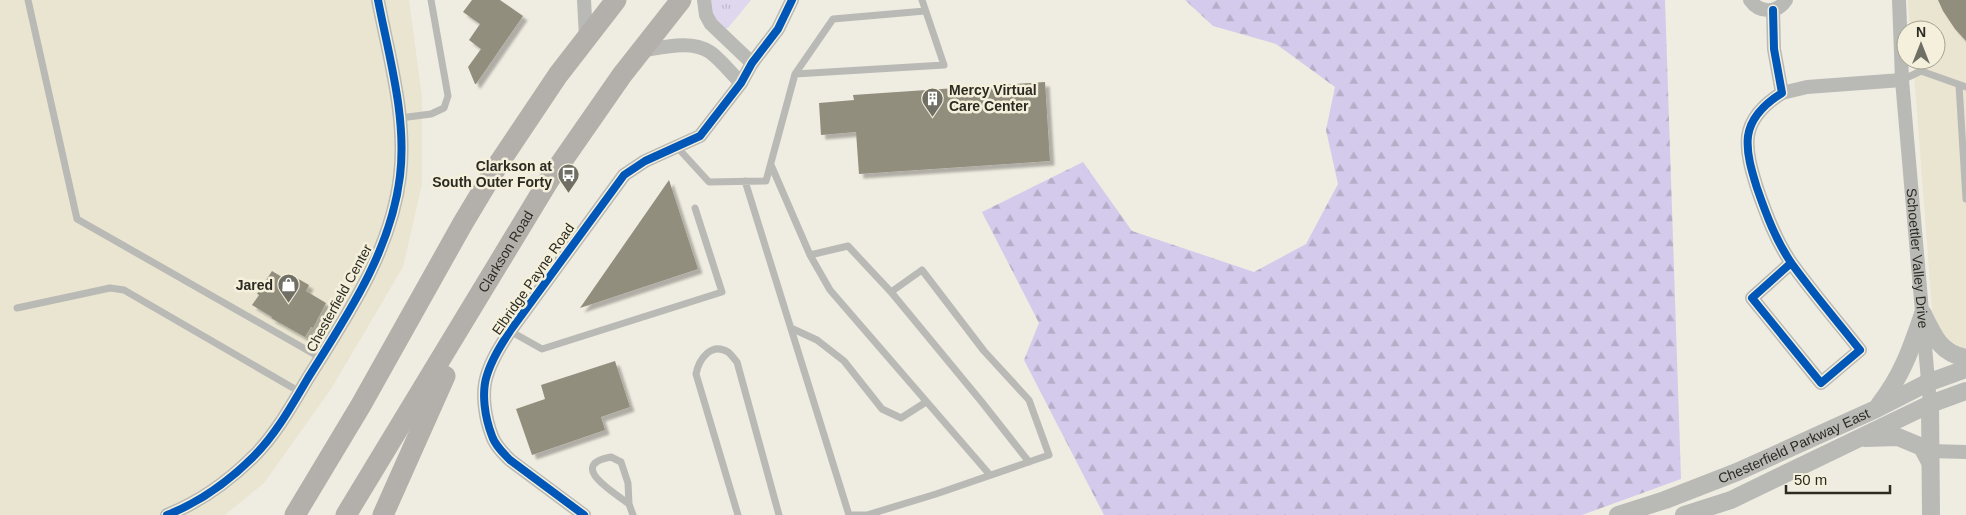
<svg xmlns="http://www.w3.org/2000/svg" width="1966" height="515" font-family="Arial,sans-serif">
  <defs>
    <pattern id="grass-tufts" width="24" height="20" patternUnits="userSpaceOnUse" patternTransform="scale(1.25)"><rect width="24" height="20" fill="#ded7ee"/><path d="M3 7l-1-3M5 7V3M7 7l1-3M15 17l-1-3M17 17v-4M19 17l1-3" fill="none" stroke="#bfb9cc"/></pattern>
    <pattern id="forest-firs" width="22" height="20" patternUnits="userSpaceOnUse" patternTransform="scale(1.25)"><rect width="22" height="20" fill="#d4caeb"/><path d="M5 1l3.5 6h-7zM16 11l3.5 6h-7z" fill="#b6aec9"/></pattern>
    <filter id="shadow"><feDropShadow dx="4.5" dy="4.5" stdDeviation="1" flood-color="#0004"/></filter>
  </defs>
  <rect width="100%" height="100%" fill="#efece1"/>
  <path fill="#eae5d1" d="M0,0H409L422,97V184L403,267L331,389L264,483L225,515H0Z
    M1908,0H1966V349L1959,347L1947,338L1936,324L1932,309L1913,60H1936V30H1910Z"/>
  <path fill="url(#grass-tufts)" d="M708,0H751L728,28H717Z"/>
  <path fill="url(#forest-firs)" d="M1185,0H1665L1681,479L1582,515H1104L1024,360L1039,323L982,212L1083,162L1132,231L1254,272L1306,244L1338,184L1326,130L1335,87L1276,44L1213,26Z"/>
  <path fill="#928e7e" filter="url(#shadow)" d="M472,0H500L523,16L476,84H475L468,67L481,49L469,40L480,24L463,12Z
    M1938,0H1966V41L1955,29L1943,11Z
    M1045,82L1050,161L859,174L856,132L821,135L819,103L854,100L853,95Z
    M669,180L698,269L580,308Z
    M272,271L292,283L295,277L309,285L306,291L326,303L313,328L311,327L305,337L271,318L272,317L252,305L259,295L257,294Z
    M615,361L630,407L601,417L605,430L532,455L516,409L545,399L541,385Z"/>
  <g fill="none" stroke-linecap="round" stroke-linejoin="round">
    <path stroke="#b9b9b5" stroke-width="7" d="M28,0L77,219L321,358
      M795,74L833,19L925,11
      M1902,80L1921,71L1966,87
      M1959,85L1966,199
      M400,118L431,114L444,108L448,96L431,0
      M677,147L709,182L766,181L795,74L944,65L922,0
      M745,181L849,515H867L936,494L1049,455L1029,400L984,351L922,270L891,292L848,246L810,255L771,165
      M810,255L830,290L990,475
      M891,292L981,401L1029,462
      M17,308L110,288L124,290L300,392
      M791,328L817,340L844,361L882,409L901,418L926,402
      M510,331L542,349L722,292L695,208
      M629,504C615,493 566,465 611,457L621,462L628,483L629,504L633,515
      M738,515L696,374C699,359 711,342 728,352C731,354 734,359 737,362L779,515"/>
    <g stroke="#b9b9b5" stroke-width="14">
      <path d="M584,0L586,37"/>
      <path d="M704,0L706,15L711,24L752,63"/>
      <path d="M1750,0C1759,13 1777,14 1786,0"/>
      <path id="s1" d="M1899,0L1902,80L1930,404"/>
      <path d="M1773,10L1774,49L1782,93C1766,103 1751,116 1748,136C1746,153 1752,172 1757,188C1766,214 1776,241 1792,264C1813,293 1837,321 1860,350L1821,383L1752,298L1791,263"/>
      <path d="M640,51C661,48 691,39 710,52C721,60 731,73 741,83"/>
      <path d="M1782,93L1807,87L1902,80"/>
      <path d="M1930,451L1966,452"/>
      <path d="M167,515C200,502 229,481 254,456C276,434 292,405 308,378C347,316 391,251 400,176C407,118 389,57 378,0"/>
      <path d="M584,515L510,460C503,453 495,445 492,436C485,418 481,393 487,375C492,359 501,345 510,331L624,175L645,161L700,136L741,83L752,63L778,29L792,0"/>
    </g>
    <g stroke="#b9b9b5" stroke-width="18">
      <path d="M1923,314C1933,335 1940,353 1966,358"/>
      <path d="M1930,404L1931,515"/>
      <path d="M1879,405C1902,376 1911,349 1923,314"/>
      <path d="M1865,438L1898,437L1922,447L1930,462"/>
      <path id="s2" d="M1618,515L1665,500L1737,472L1876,409L1927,383L1966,369"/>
      <path d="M1684,515L1731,500L1930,404L1966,391"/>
    </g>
    <g stroke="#b3b0ab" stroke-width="21">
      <path d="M295,515L361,405L463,223L499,163L558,75L616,0"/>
      <path id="s3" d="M346,515L549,180L622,75L681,0"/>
      <path d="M383,515L445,376"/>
    </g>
    <defs>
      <path id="cycleway" d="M1773,10L1774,49L1782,93C1766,103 1751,116 1748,136C1746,153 1752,172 1757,188C1766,214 1776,241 1792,264C1813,293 1837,321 1860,350L1821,383L1752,298L1791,263
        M167,515C200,502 229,481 254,456C276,434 292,405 308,378C347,316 391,251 400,176C407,118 389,57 378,0
        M584,515L510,460C503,453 495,445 492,436C485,418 481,393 487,375C492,359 501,345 510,331L624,175L645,161L700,136L741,83L752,63L778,29L792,0"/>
    </defs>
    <use href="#cycleway" stroke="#f5f0db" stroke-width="11"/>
    <use href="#cycleway" stroke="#0057b8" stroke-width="8"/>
  </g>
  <defs>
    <symbol id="building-pin" viewBox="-11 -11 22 30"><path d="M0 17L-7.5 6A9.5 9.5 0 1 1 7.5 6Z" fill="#706f66" stroke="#f5f0db"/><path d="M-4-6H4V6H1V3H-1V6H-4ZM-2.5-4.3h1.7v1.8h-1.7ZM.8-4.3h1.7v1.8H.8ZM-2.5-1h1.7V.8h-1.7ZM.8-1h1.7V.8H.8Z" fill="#fff"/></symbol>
    <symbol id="bus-pin" viewBox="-11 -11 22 30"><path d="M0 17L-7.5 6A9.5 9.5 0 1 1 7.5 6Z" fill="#706f66" stroke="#f5f0db"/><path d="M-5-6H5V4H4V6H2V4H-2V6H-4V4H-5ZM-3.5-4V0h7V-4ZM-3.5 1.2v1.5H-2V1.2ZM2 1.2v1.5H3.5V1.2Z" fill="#fff"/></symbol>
    <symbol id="shop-pin" viewBox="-11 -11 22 30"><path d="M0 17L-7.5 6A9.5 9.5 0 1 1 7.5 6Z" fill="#706f66" stroke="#f5f0db"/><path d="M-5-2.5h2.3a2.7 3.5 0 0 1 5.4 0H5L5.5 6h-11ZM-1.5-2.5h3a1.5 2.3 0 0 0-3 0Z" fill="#fff"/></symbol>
  </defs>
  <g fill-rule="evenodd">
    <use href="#building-pin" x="920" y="86" width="25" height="34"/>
    <use href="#bus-pin" x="556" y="162" width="25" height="34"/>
    <use href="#shop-pin" x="276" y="272" width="25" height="34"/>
  </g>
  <g text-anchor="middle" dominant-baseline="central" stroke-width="5" stroke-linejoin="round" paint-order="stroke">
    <g font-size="14" font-weight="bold" fill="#2c2b23" stroke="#f5f0db" text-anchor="end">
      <text x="949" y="90" text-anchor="start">Mercy Virtual<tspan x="949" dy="16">Care Center</tspan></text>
      <text x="552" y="166">Clarkson at<tspan x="552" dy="16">South Outer Forty</tspan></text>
      <text x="273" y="285">Jared</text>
    </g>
    <g font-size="14" fill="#2c2b23" stroke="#f5f0db">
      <text stroke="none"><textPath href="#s3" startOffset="308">Clarkson Road</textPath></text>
      <text stroke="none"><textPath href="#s1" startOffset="259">Schoettler Valley Drive</textPath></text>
      <text transform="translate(533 279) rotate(-55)">Elbridge Payne Road</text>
      <text transform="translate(339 298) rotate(-61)">Chesterfield Center</text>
      <text stroke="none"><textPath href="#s2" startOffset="189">Chesterfield Parkway East</textPath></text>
    </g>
  </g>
  <g transform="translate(1921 45)"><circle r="24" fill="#f5f0db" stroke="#a5a191"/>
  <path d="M0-4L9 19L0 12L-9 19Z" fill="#706f66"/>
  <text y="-8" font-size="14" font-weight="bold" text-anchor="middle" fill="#2c2b23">N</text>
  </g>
  <path d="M1786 485v8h104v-8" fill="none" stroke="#2c2b23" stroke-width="2.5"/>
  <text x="1794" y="485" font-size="15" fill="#2c2b23" stroke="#f5f0db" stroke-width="4" paint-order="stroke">50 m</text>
</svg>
